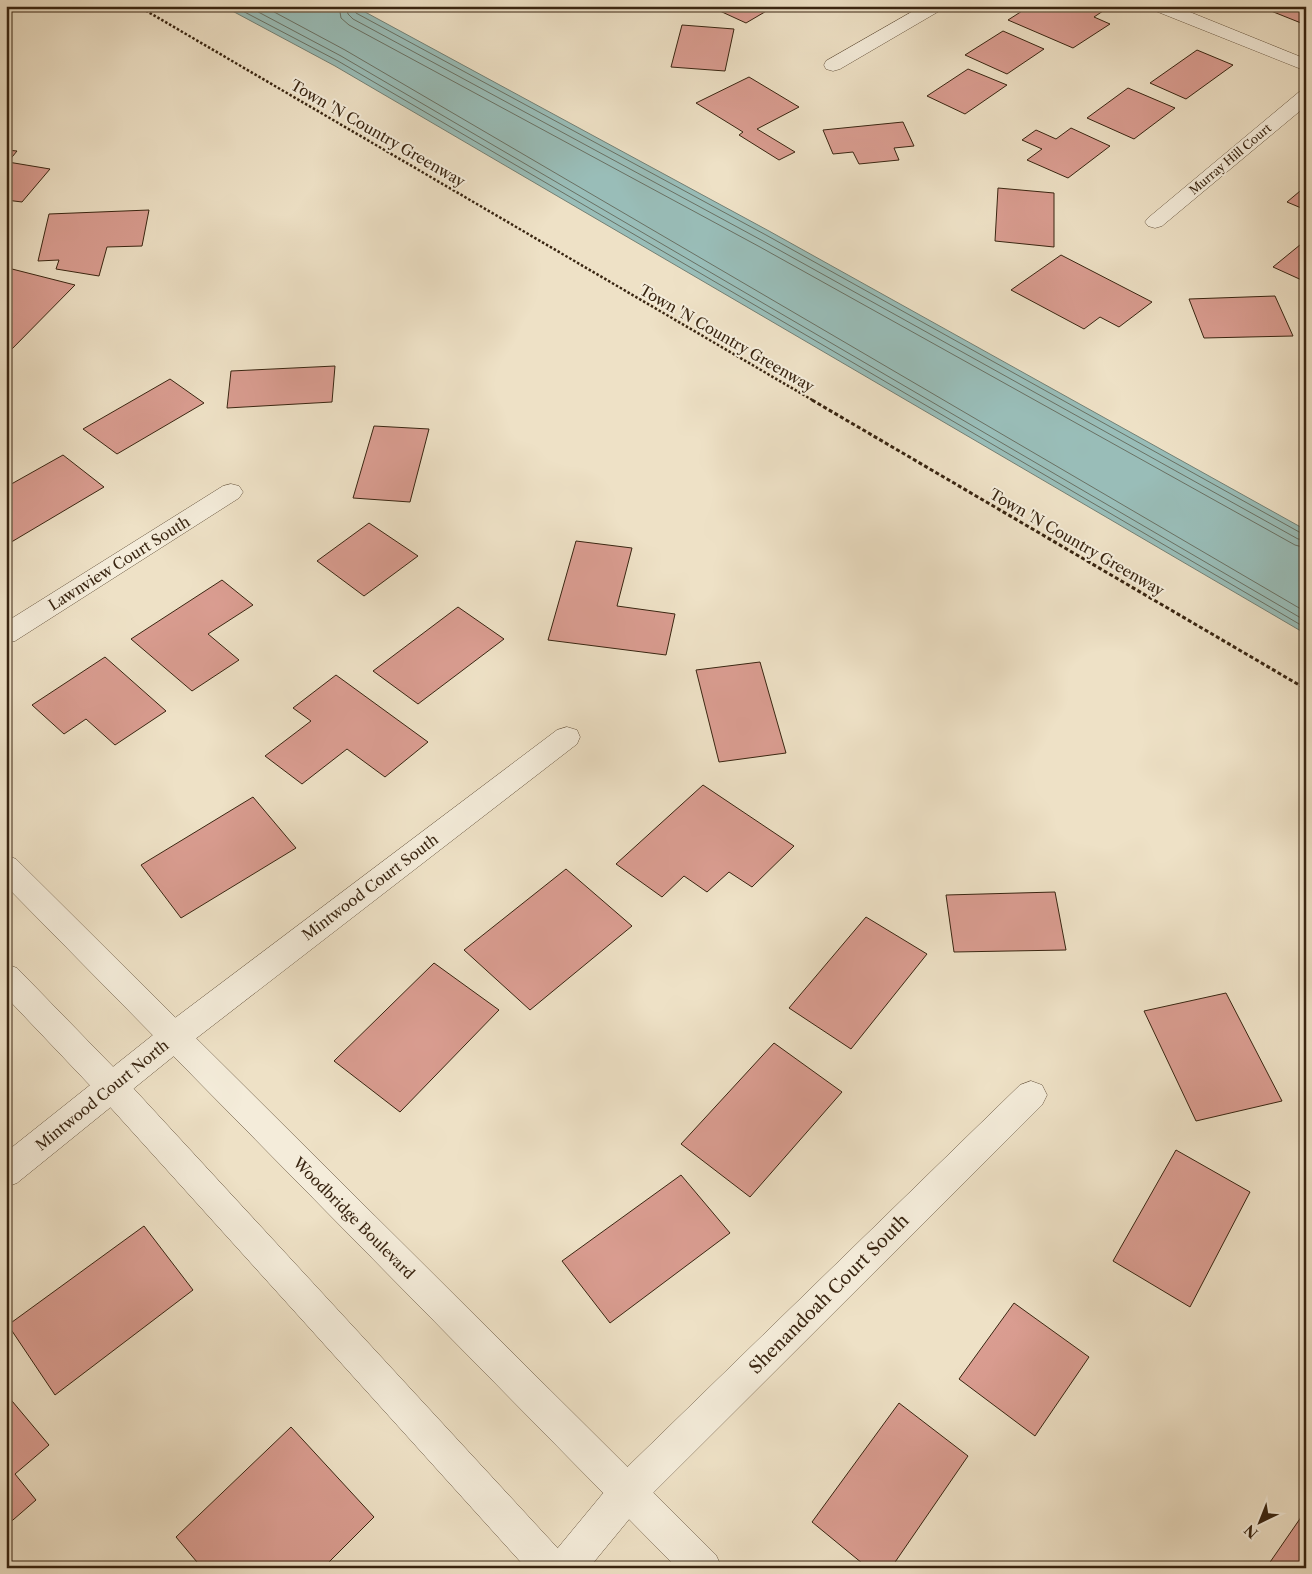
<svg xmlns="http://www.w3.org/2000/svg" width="1312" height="1574" font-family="'Libre Caslon Text',serif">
  <rect width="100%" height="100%" fill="#eee1c6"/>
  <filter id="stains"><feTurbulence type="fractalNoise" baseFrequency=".004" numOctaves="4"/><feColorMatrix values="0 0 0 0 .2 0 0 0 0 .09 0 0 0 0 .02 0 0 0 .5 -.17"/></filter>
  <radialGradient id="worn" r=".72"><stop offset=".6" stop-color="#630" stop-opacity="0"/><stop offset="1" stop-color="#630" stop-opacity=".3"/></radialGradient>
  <path fill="#99bdb8" stroke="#738075" d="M223,6H354L769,231L1306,530V634L335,66Z"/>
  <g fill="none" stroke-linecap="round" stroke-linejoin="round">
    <path stroke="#697164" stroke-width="1" d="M233,6L338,61L1306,628
      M247,6L341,56L1306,621
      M263,6L345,50L1306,612
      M339,6L341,18L349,25L760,247L1295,545L1306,548
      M346,6L348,14L353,19L763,241L1298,539L1306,540
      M352,6L356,13L766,235L1301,533L1306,534"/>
  </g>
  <path fill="#da9d91" stroke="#392511" d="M709,6H775L746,23Z
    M1030,6H1099L1106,9L1094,17L1110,24L1073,48L1008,20Z
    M1270,6H1306V25L1266,9Z
    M682,25L734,29L725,71L671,67Z
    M1003,31L1044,49L1007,74L965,55Z
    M1197,50L1233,65L1186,99L1150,83Z
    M968,69L1007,85L965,114L927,96Z
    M749,77L799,107L757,129L795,152L779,160L739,135L743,132L696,103Z
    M1128,88L1175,108L1134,139L1087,118Z
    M903,122L914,146L894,148L899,160L859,164L853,152L833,154L823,130Z
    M1071,128L1110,146L1068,178L1027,160L1042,149L1022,140L1036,130L1056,139Z
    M6,150L17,151L8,162L50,169L22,202L6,200Z
    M1306,186V210L1287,202Z
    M998,188L1054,193V247L995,241Z
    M149,210L142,246L107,247L99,276L56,269L59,260L38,261L49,214Z
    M1306,240V282L1273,267Z
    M1061,255L1152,302L1119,327L1100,317L1084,329L1011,290Z
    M12,269L75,285L6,355V274Z
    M1275,296L1293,336L1204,338L1189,299Z
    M335,366L332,402L227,408L231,371Z
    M170,379L204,403L117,454L83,429Z
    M374,426L429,429L410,502L353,498Z
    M63,455L104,487L8,544L6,542V487Z
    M369,523L418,556L364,596L317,561Z
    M576,541L632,548L617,606L675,614L666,655L548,640Z
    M222,580L253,605L208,634L239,660L192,691L131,639Z
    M458,607L504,639L418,704L373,671Z
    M105,657L166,711L115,745L86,719L64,734L32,705Z
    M760,662L786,753L719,762L696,670Z
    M336,675L428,742L385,777L347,749L302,784L265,756L311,721L293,708Z
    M703,785L794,846L752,887L729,872L707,892L684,876L662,897L616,864Z
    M253,797L296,848L181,918L141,865Z
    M566,869L632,926L530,1010L464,950Z
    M1055,892L1066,950L954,952L946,895Z
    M866,917L927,954L851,1049L789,1008Z
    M434,963L499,1010L400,1112L334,1061Z
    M1226,993L1282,1101L1196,1121L1144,1011Z
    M774,1043L842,1092L750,1197L681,1144Z
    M1176,1150L1250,1192L1190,1307L1113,1261Z
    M681,1175L730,1233L610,1323L562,1261Z
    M144,1226L193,1290L55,1395L8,1325Z
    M1014,1303L1089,1357L1035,1436L959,1379Z
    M7,1395L49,1445L15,1474L36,1500L6,1526Z
    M899,1403L968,1456L891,1568H868L812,1522Z
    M291,1427L374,1517L323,1568H202L176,1537Z
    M1306,1510V1568H1266Z"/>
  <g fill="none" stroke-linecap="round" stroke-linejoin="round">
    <defs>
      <path id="minor" d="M922,6H944L941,10L840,69L833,71L826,69L824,65L826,61Z
        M1150,6H1175L1306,59V71L1153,10Z
        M1306,90V106L1162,226L1155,228L1148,226L1145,222L1148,218L1299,92Z
        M231,484L239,486L243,492L239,498L15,641L6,643V622L223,486Z
        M567,727L577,730L580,737L577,744L185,1047L17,1183L6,1187V1152L163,1027L557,730Z
        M1031,1081L1042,1085L1047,1095L1042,1105L640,1506L589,1568H546L552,1555L614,1480L1020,1085Z"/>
      <path id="tertiary" d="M6,855L16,859L716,1555L722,1568H677L6,886Z
        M6,964L17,968L123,1077L564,1555L570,1568H526L101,1097L6,997Z"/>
    </defs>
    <use href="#minor" stroke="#66543e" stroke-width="1"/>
    <use href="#tertiary" stroke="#66543e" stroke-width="1"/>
    <path stroke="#392511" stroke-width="2.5" stroke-dasharray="2.5 2" stroke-linecap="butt" d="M138,6L814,401"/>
    <path stroke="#392511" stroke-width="3" stroke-dasharray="4 2.5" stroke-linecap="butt" d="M812,400L1306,689"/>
    <use href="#minor" fill="#f4ecda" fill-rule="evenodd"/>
    <use href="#tertiary" fill="#f4ecda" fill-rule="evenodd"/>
  </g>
  <g text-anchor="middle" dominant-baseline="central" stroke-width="4" stroke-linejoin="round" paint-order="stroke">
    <g font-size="12" fill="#392511" stroke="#f4ecda">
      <text transform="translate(1230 159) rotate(-40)">Murray Hill Court</text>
    </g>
    <g font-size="15" fill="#392511" stroke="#f4ecda">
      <text transform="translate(378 133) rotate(30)">Town 'N Country Greenway</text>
      <text transform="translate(727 338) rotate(30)">Town 'N Country Greenway</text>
      <text transform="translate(1077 542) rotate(30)">Town 'N Country Greenway</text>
      <text transform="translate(119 563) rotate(-32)">Lawnview Court South</text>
      <text transform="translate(370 887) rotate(-37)">Mintwood Court South</text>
      <text transform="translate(102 1095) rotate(-39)">Mintwood Court North</text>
      <text transform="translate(354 1218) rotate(45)">Woodbridge Boulevard</text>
    </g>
    <g font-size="18" fill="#392511" stroke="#f4ecda">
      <text transform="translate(829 1294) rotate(-45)">Shenandoah Court South</text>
    </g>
  </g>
  <rect width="1312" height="1574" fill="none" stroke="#eee1c6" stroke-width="25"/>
  <rect x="8" y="8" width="1297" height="1559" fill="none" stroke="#392511" stroke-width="2.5"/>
  <rect x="12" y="12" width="1287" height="1549" fill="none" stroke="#392511"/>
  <g transform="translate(1260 1522) rotate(223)" stroke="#f4ecda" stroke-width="4" paint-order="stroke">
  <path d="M0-4L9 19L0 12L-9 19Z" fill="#392511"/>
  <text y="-8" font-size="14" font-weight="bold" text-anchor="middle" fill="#392511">N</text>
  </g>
  <rect width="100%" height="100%" filter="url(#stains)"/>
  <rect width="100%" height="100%" fill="url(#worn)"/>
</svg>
